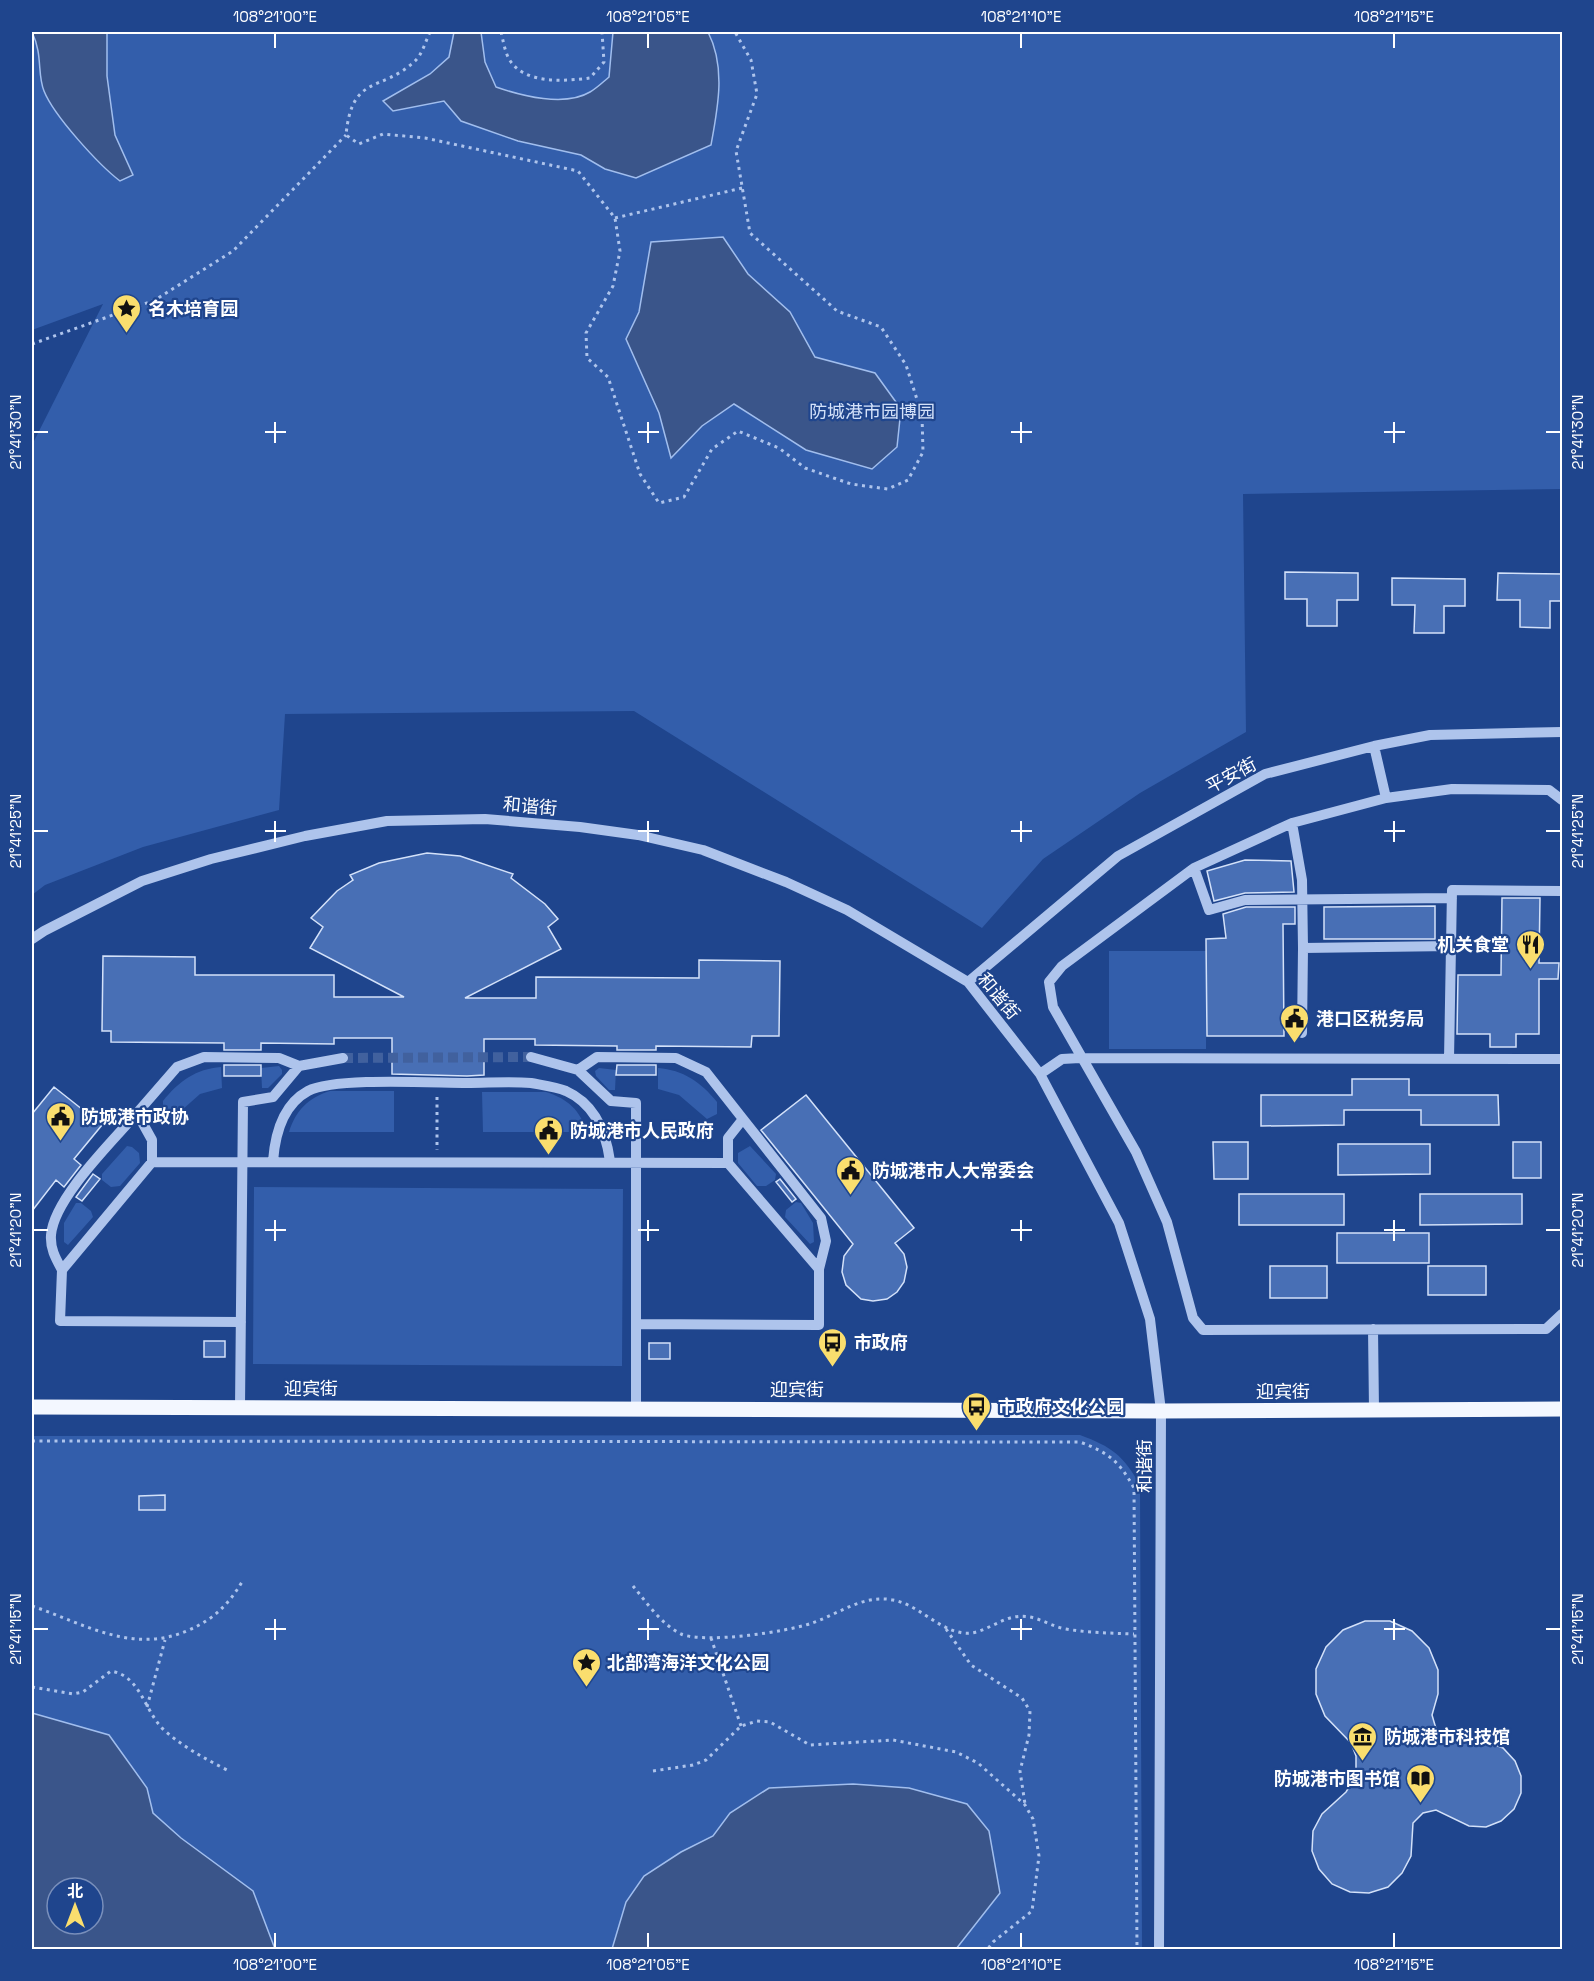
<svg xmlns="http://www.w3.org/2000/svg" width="1594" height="1981" font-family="'Space Grotesk','Noto Sans SC',sans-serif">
  <rect width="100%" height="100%" fill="#1f458d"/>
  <path fill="#335eab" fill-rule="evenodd" d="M32,32L39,48L44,91L133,174L115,135L107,76V32H1562V489L1243,494L1246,732L1140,793L1043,859L982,928L634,711L285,714L279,810L143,847L45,885L32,895V445L103,304L32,330Z
    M1109,951H1206V1049H1109Z
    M279,1066L282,1070V1074L268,1088H262L261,1068Z
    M221,1067L222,1088L200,1094L173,1118L163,1113V1101C179,1081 196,1069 221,1067Z
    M599,1068L616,1070L615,1090H609L596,1076L595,1071Z
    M658,1068C683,1070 701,1082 717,1102V1114L707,1119L679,1095L658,1089Z
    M330,1091H394V1132H289C296,1110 308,1098 330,1091Z
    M482,1092H546C568,1099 580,1110 587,1132H483Z
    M127,1146L132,1147L139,1153L140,1163L120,1186L111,1187L102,1180V1174Z
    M750,1146L776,1174L775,1180L766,1186H757L738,1163V1153Z
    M254,1187L623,1189L622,1366L253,1364Z
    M796,1202L801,1203L813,1223L814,1242L810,1244L785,1217L786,1210Z
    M76,1203H81L91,1211L93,1217L68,1245L64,1242V1223Z
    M1080,1435C1112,1447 1123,1455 1140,1485L1142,1949H32V1436ZM57,1888H93V1924H57Z"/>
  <path fill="#3a558a" stroke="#a1beee" stroke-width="1.5" fill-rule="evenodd" d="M32,32H107V76L115,135L133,175L120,181C99,165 54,116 44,91C37,74 43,55 32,32Z
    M454,32H481L485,62L496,87C522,96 565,107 590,92C597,88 603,82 609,77L613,32H708C726,67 718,107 711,145L636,178L605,169L581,155L518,141L461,121L444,101L393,111L383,101L430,74L449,57Z
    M723,237L748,274L790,312L815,357L875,373L901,409L897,447L872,469L806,450L734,404L702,426L671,458L659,413L626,339L639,312L651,242Z
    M32,1713L109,1735L147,1788L153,1813L181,1838L253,1891L275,1949H32ZM57,1888H93V1924H57Z
    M853,1784L909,1788L967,1804L989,1831L1000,1893L956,1949H612L626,1902L644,1876L681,1852L713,1836L730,1813L769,1788Z"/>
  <path fill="#486fb5" stroke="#d3e1f9" stroke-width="1.5" d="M1285,572L1358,573V600H1337V626H1307V599H1285Z
    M1498,573L1563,574V601H1550V628L1520,627V600H1497Z
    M1392,578L1465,579V606H1444V633H1414L1415,605H1392Z
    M427,853L460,856L513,874L511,878L545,904L558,919L548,927L561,949L465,998H536V977L699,978V960L780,961L779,1036H752L751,1047L656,1046V1050H617V1046L535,1045V1039H484V1075L467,1076L392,1074V1038H334V1044L261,1043V1050H224V1043L111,1042V1031H102L103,956L195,957V975H334V997H404L310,948L323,927L311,918L337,891L353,880L350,875L379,863Z
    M1245,860L1291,861L1294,892L1245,893L1214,901L1207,871Z
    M1502,898H1540L1539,963H1559L1558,979H1539V1034H1516V1047H1490V1034H1457L1458,975H1501Z
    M1435,906V939H1324V907Z
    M1246,907H1295V924H1283L1284,1036H1207L1206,939L1226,938L1223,914Z
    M224,1065H261V1076H224Z
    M617,1065H656V1075H616Z
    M1352,1079H1409V1095H1498L1499,1125H1421V1110H1344V1125L1261,1126V1095H1352Z
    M54,1087L102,1125L74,1159L81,1165L64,1187L56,1180L32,1211V1114Z
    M806,1095L914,1228L895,1243L904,1254L907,1267L904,1282L897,1292L887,1299L873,1301L861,1299L846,1285L842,1272L844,1256L853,1244L761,1130Z
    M1213,1142H1248V1179H1214Z
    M1513,1142H1541V1178H1513Z
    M1338,1144H1430V1174L1338,1175Z
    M93,1174L100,1179L82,1201L76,1197Z
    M780,1179L796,1199L792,1202L776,1182Z
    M1239,1194H1344V1225H1239Z
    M1420,1194H1522V1224L1420,1225Z
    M1337,1233H1429V1263H1337Z
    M1270,1266H1327V1298H1270Z
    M1428,1266H1486V1295H1428Z
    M204,1341H225V1357H204Z
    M649,1343H670V1359H649Z
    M165,1495V1510H139V1496Z
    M1365,1621H1390L1412,1631L1429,1648L1438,1670V1694L1432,1715L1437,1732L1452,1742H1488L1503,1748L1515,1761L1521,1776V1793L1514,1809L1501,1821L1486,1827L1469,1826L1436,1810L1423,1813L1413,1823L1411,1856L1402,1873L1388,1887L1369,1893L1350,1892L1332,1884L1319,1869L1312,1851L1313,1831L1322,1814L1346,1792L1353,1781L1356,1769V1756L1351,1743L1325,1716L1316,1694V1669L1326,1647L1343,1630Z"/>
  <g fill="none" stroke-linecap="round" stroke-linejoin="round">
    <path stroke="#41619e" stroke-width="10" stroke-dasharray="10 5" stroke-linecap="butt" d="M343,1058L531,1057"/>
    <path stroke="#aec4ec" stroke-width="3" stroke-dasharray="3 4.5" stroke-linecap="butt" d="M430,32C426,40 422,55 415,61C381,93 352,73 346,135L359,144L383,134L425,138L578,171L615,218L620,251L613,286L586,333L587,358L608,377L640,474L659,503L684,497L712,449L738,431L779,448L805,468L851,484L888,489L908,480L923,452L922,415L906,365L881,327L837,311L750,233L736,151L757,94L751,60L735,32
      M501,32C503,40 505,52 509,59C524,85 566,81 590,78L604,62L602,32
      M615,218L742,188
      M32,344L155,300L233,251L346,135
      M437,1097V1150
      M32,1441L1080,1442C1109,1453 1119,1461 1134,1488L1137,1950
      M633,1586C647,1603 661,1624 681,1634C704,1644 787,1632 812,1623C839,1614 863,1594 893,1600C919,1605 937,1629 963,1633C979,1636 998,1620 1014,1617C1035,1613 1048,1626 1066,1629C1089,1633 1111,1633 1134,1634
      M32,1606C85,1624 133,1655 189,1630C214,1619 228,1605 242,1582
      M946,1629L971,1665L1022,1698L1030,1711L1029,1735L1020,1771L1025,1804
      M711,1638L741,1726
      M32,1687L73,1694L83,1692L111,1671C141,1676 144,1711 164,1730C183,1747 204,1758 227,1770
      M147,1707L165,1640
      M653,1771L693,1765L706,1760L741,1726L757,1721L770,1722L810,1745L893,1740L956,1752L978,1763L1025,1805L1033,1819L1039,1856L1032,1911L993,1942L987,1950"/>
    <path stroke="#aec4ec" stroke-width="10" d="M1374,746L1386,798
      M1562,800L1549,790L1452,789L1386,798L1292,823L1194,868L1062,966L1049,982L1053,1007L1136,1152L1167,1222L1193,1318L1203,1330L1546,1329L1562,1314
      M1292,823L1302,880L1303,948L1452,946
      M1194,868L1209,910L1245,900L1452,898
      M32,939L44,931L142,881L211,859L305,836L387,821L485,819L580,827L638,835L703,850L786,882L847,910L968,982L1040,1074L1119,1223L1150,1319L1161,1411L1159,1950
      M968,982L1118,856L1265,774L1374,746L1430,735L1562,732
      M1302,1033L1303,948
      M531,1057L578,1070L611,1101L636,1103V1408
      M1449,1059L1452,890L1562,891
      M578,1070L597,1057L676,1058L706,1072L743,1119L728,1138V1163
      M1040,1074L1062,1059L1080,1058L1562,1059
      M743,1119L821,1218L826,1241L819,1269
      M273,1161C275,1135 282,1105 308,1091C335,1077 433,1083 467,1083C488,1083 510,1081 531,1083C541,1085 556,1087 566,1091C595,1104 606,1132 610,1161
      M152,1162V1140L137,1113L177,1067L204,1057L279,1058L299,1066
      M62,1270C56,1259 50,1249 51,1235C54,1198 112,1142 137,1113
      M241,1322L60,1321L62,1270L152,1162L728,1163L819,1269V1325L637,1324
      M1373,1329L1374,1410
      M240,1407L243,1102L273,1097L299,1066L343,1058"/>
    <path stroke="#f3f7ff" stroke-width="15" d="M32,1407L1161,1411L1562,1409"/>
  </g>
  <path fill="none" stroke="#fff" stroke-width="2" d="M275,33V48M648,33V48M1021,33V48M1394,33V48M275,422V443M648,422V443M1021,422V443M1394,422V443M33,432H48M265,432H286M638,432H659M1011,432H1032M1384,432H1405M1546,432H1561M275,821V842M648,821V842M1021,821V842M1394,821V842M33,831H48M265,831H286M638,831H659M1011,831H1032M1384,831H1405M1546,831H1561M275,1220V1241M648,1220V1241M1021,1220V1241M1394,1220V1241M33,1230H48M265,1230H286M638,1230H659M1011,1230H1032M1384,1230H1405M1546,1230H1561M275,1619V1640M648,1619V1640M1021,1619V1640M1394,1619V1640M33,1629H48M265,1629H286M638,1629H659M1011,1629H1032M1384,1629H1405M1546,1629H1561M275,1933V1948M648,1933V1948M1021,1933V1948M1394,1933V1948"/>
  <defs>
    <symbol id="sight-pin" viewBox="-11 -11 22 30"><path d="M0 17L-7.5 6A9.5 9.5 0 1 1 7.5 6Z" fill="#fade6e" stroke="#1f458d"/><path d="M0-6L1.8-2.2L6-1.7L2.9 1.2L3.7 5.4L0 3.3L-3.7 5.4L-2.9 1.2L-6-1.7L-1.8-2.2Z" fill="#111"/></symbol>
    <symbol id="restaurant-pin" viewBox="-11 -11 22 30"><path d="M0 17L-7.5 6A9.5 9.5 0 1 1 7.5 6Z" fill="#fade6e" stroke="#1f458d"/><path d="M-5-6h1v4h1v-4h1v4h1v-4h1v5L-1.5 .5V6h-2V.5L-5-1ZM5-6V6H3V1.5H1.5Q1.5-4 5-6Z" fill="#111"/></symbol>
    <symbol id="civic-pin" viewBox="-11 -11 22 30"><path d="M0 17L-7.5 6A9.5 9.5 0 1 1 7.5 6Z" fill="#fade6e" stroke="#1f458d"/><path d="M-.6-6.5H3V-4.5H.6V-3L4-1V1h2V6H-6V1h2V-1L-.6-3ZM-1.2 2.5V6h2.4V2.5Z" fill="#111"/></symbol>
    <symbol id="bus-pin" viewBox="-11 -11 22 30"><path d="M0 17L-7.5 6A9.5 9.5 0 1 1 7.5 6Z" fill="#fade6e" stroke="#1f458d"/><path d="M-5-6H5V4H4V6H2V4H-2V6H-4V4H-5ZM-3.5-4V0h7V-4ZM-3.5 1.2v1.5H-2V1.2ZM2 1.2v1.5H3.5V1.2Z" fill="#111"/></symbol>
    <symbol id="museum-pin" viewBox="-11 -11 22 30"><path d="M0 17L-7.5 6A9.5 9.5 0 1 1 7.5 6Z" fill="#fade6e" stroke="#1f458d"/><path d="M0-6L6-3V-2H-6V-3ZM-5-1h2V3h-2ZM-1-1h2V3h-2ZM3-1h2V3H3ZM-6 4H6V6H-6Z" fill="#111"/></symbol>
    <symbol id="library-pin" viewBox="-11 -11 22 30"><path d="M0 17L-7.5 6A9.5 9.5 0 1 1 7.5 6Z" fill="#fade6e" stroke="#1f458d"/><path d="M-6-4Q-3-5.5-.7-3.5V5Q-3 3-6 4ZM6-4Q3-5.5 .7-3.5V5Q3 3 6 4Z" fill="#111"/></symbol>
  </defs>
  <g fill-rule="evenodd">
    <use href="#sight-pin" x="110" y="292" width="33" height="45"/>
    <use href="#restaurant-pin" x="1514" y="928" width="33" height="45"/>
    <use href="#civic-pin" x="1278" y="1002" width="33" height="45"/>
    <use href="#civic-pin" x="44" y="1100" width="33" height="45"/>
    <use href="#civic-pin" x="532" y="1114" width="33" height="45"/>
    <use href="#civic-pin" x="834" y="1154" width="33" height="45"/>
    <use href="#bus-pin" x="816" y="1326" width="33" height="45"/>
    <use href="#bus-pin" x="960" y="1390" width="33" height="45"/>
    <use href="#sight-pin" x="570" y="1646" width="33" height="45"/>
    <use href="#museum-pin" x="1346" y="1720" width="33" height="45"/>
    <use href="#library-pin" x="1404" y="1762" width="33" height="45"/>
  </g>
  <g text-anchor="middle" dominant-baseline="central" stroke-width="4.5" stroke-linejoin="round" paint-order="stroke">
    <g font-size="18" font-weight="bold" fill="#fff" stroke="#1f458d" text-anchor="start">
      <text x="148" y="308">名木培育园</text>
      <text x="1509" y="944" text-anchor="end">机关食堂</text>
      <text x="1316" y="1018">港口区税务局</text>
      <text x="81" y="1116">防城港市政协</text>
      <text x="570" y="1130">防城港市人民政府</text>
      <text x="872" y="1170">防城港市人大常委会</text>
      <text x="854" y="1342">市政府</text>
      <text x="998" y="1406">市政府文化公园</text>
      <text x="607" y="1662">北部湾海洋文化公园</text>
      <text x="1384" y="1736">防城港市科技馆</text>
      <text x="1400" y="1778" text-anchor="end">防城港市图书馆</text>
    </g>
    <g font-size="18" fill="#d3e1f9" stroke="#1f458d">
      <text x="872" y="411">防城港市园博园</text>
    </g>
    <g font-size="18" fill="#fff" stroke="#1f458d">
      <text transform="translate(1231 775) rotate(-28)">平安街</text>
      <text transform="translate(530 806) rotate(5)">和谐街</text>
      <text transform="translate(999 996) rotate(50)">和谐街</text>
      <text x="311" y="1388">迎宾街</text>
      <text x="797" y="1389">迎宾街</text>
      <text x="1283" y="1391">迎宾街</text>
      <text transform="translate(1144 1466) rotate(-90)">和谐街</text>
    </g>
  </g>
  <rect width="1594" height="1981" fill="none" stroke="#1f458d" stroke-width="66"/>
  <g transform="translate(75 1906)"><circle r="28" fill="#1f458d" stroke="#798fbb" stroke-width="1.5"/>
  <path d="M0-4.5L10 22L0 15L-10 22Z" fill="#fade6e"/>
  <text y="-9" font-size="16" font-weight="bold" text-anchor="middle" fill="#ffffff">北</text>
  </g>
  <rect x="33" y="33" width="1528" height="1915" fill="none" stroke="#fff" stroke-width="2"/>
  <g font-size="15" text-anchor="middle" fill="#fff">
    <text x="275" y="22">108°21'00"E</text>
    <text x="648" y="22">108°21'05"E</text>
    <text x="1021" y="22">108°21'10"E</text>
    <text x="1394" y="22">108°21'15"E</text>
    <text transform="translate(16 432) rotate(-90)" y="5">21°41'30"N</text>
    <text transform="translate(1578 432) rotate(-90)" y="5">21°41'30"N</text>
    <text transform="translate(16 831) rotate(-90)" y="5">21°41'25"N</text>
    <text transform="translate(1578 831) rotate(-90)" y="5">21°41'25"N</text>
    <text transform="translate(16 1230) rotate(-90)" y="5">21°41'20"N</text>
    <text transform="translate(1578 1230) rotate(-90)" y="5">21°41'20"N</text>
    <text transform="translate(16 1629) rotate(-90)" y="5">21°41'15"N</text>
    <text transform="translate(1578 1629) rotate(-90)" y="5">21°41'15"N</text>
    <text x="275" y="1970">108°21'00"E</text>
    <text x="648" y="1970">108°21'05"E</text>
    <text x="1021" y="1970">108°21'10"E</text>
    <text x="1394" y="1970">108°21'15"E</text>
  </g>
</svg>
